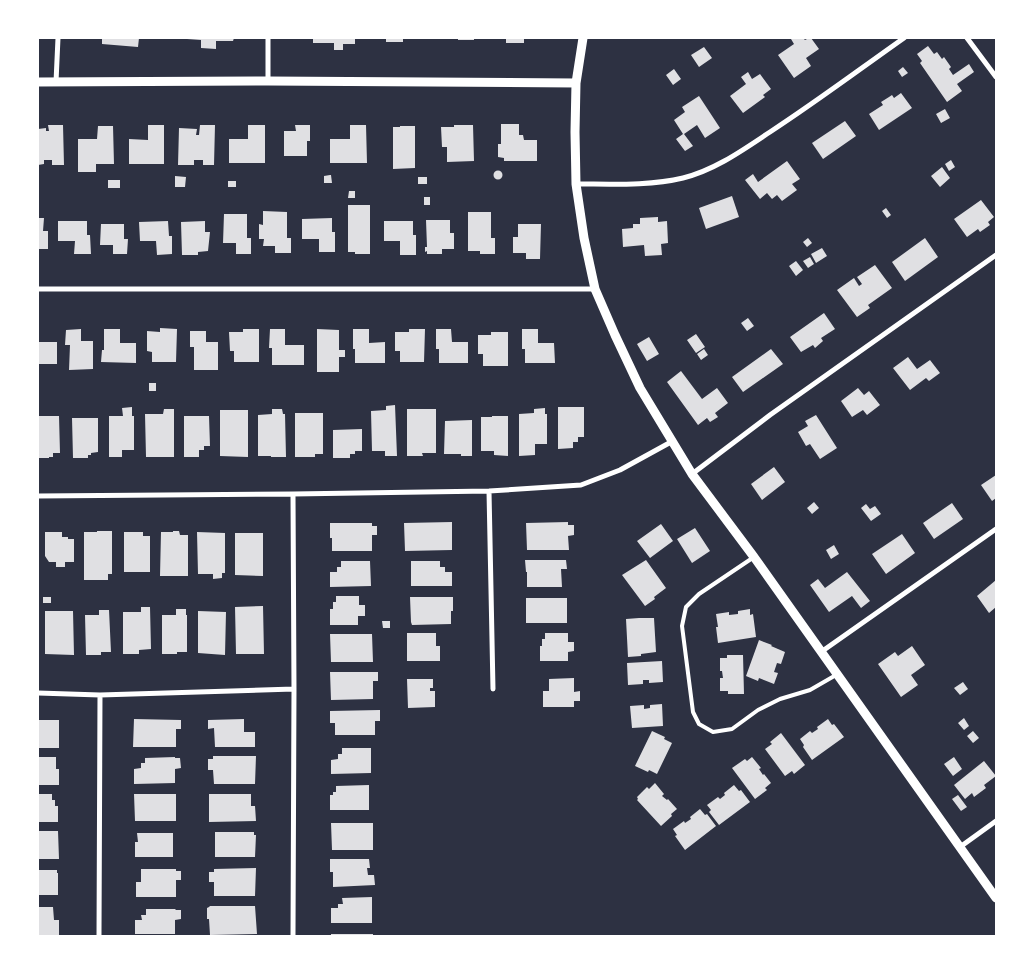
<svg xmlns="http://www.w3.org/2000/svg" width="1034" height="974" font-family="'Sofia Sans Condensed',sans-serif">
  <rect width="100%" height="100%" fill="#2d3142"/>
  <path fill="#e0e0e3" d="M102,38H139L138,47L102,44Z
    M187,38H234L233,41H216V49L201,48V40L187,39Z
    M313,38H355V44H343V50H334V43H313Z
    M386,38H403V42H386Z
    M458,38H474V40H458Z
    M506,38H524V43H506Z
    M793,38H803L805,40L809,38H811L819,49L806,58L811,66L794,78L778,55L794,44L791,39Z
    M928,46L934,54L937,52L942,59L944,57L951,67L949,69L953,75L969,64L974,72L957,84L962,91L947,102L920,63L922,61L917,54Z
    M704,47L712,58L699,67L691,55Z
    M903,67L908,73L902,77L898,71Z
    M674,69L681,79L673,85L666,75Z
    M748,72L752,79L760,74L771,89L763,95L765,97L743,113L730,96L746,84L741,77Z
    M901,93L912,108L879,130L869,114L883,105L881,102L889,97L892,95L894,98Z
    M699,96L720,128L705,138L697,125L684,134L693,146L685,151L676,139L683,134L674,120L685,112L682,107Z
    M945,109L950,118L941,123L936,114Z
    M845,121L856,136L823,159L812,143Z
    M501,124H519V135H523L524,140H537V161H504V158L498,157V144H501Z
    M48,125H63L64,165H52V160H44V164L38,165V129L46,128V131H49Z
    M148,125H164V164H129V139L148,140Z
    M200,125H215L214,165H203V160H194V165H178L179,128L197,129L196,135H199Z
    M248,125H265V163H229V139H248Z
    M295,125H310V141H307V156H284V131H296Z
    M350,125H366L367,163H330V139H350Z
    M454,125H473L474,161L447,162V147H442L441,127H454Z
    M98,126H113L114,164H96V172H78V139H97Z
    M400,126H415V168L393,169V127H400Z
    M951,160L955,167L949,171L945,164Z
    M787,161L800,179L792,184L797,190L782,201L777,195L772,199L767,193L760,199L745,180L753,174L758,182Z
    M942,167L950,178L940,187L931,176Z
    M493.5 175a4.5 4.5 0 1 1 9 0a4.5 4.5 0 1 1-9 0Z
    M330,175H331L332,183H324V176Z
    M175,176L186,177L185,187H175Z
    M418,177H427V184H418Z
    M108,180H120V188H108Z
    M228,181H236V187H228Z
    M349,191H355V198H348Z
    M732,196L739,217L706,229L699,208Z
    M424,197H430V205H424Z
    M981,200L994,217L988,222L990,225L980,232L978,229L967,237L954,219Z
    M348,205H370V254H355V252H348Z
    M886,208L891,215L887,218L882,211Z
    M263,211L287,212V238H291V253H275V246H263L264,239H259V224L263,225Z
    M468,212H491V238H495V254H480V251H468Z
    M224,214H247V238H251V254H236V243H223Z
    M658,217V222L667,221L668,243L661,244L662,255L645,256L644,245L623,247L622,229L633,228V224H640V218Z
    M38,218H44L43,231H48V249H38Z
    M332,218V232H335V252H319V239H302V219Z
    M426,220H450V233H454V249H442V254H427V251L425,252V247H427Z
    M58,221H87V235H90L91,254H74L75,241H58Z
    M168,221L169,236H172V254L157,255L156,241H140L139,222Z
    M205,221V232H210L208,251L198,252V255H182L181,222Z
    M384,221H413V235H416V255H400V241H384Z
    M101,224H124V239H128L127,254H113V245H100Z
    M518,224H541L540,259H526V253H513V237H518Z
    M808,238L812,243L807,247L803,242Z
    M925,238L938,257L905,281L892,262Z
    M822,248L827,256L816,263L811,254Z
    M810,257L814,264L808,268L803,261Z
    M796,261L803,270L796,276L789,266Z
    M875,265L892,288L868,305L870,308L857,317L837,290L854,278L859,286L862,284L857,277Z
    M824,313L835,329L821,338L823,341L815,348L813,345L801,352L790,337Z
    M748,318L754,326L747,331L741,323Z
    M160,328L177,329L176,362H152V352L147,351V331L160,332Z
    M81,329V341H93V369L69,370L70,345H65L66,330Z
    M104,329H120V343H136V363L101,362L102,350H104Z
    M243,329H259V362H234V351H230L229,332H243Z
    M270,329H285V345H304V365H272V348H269Z
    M317,329L339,330V350H345V357H339V372H317Z
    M353,329H369V343L385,342V363H355V349H353Z
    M409,329H425L424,362H400V351H395V332H409Z
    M436,329H451L452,342H468V363H439V349H436Z
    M522,329H538V343H554L555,363H525V349H522Z
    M190,331H206V342H218V370H194V347H190Z
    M491,332H508V366H483V354H478V335H491Z
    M696,334L705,347L696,353L687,340Z
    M649,337L659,354L647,361L637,344Z
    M38,342H57V364H38Z
    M704,349L708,355L701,360L697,354Z
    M771,349L783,364L743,392L732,377Z
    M908,357L917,369L930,360L940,373L929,381L926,378L910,390L893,368Z
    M681,371L702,399L717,388L728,403L715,413L718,417L710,422L707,418L698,425L667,382Z
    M149,383H156V391H149Z
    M858,388L864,395L869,391L880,405L867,415L863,410L852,417L841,401Z
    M395,405L397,456H385V451H372L371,411L386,410V406Z
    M132,407V416H134V450H122V457H109V416H123L122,408Z
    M558,407H584V437H578V442H573V448L558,449Z
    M545,408V414H547V444H535V455L519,456V414L534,413V409Z
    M164,409H174V457H146L145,414H163Z
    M272,409H282L283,414H285L286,457H271V456H258V415L272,414Z
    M407,409H436V453H422L423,456H407Z
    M220,410H248V457L220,456Z
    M295,413H323V454H315V457H295Z
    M816,415L837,448L820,459L810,444L806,446L798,432L808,426L805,421Z
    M38,416H59L60,453H53V457H49V458H38Z
    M184,416H209L210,446H204V450H199V457H184Z
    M492,416H508V456L494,455V451H481V417H492Z
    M72,418H98V452L91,453V455H88V458H73Z
    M472,420V456H461V454H444L445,421Z
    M362,429V451H355V454H350V458H333V430Z
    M774,467L785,482L762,500L751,484Z
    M996,475V498L992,501L981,485Z
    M814,502L819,508L812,514L807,508Z
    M952,503L963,519L934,539L923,523Z
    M866,504L870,509L875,506L881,514L871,521L861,508Z
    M452,522V550L405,551L404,523Z
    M568,522V525H574V535L568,536L569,550H527L526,523Z
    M330,523H372V526H377V535H372V551H332V538H330Z
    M661,524L673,541L650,558L637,541Z
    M695,528L710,551L692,563L677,539Z
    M97,531H112V574H108V580H84V532H97Z
    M173,531H179L180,535H188V576H160L161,532H173Z
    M45,532H62V537H68V539H74V562H65V567H56V562H49L45,556Z
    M124,532H143V536H150V572H124Z
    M197,532L225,533V573H222V578L213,579V574H198Z
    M235,533H263V576L235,575Z
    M902,534L915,553L886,574L872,554Z
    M834,545L839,554L831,559L826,550Z
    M525,560H566L567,569H561L562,587H527V572H526Z
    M646,560L666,588L654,597L655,599L645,606L622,575Z
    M341,561H370L371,586L330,587V572H337V567H341Z
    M411,561H440V567H445V572H452V586H411Z
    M847,572L870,601L861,608L852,596L829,612L810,585L818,579L825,588Z
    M996,580V607L989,613L977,596Z
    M336,596H359V605H365V616H358V625H330V609H333V602H336Z
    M43,597H51V603H43Z
    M410,597H453V611H451V624L412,625L411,622Z
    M526,598H567V623H526Z
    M263,606L264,654H236L235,607Z
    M141,607H150L151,649L139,650V654H123V612H141Z
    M176,609H186V615H187V652H177V654H162V615H176Z
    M750,609V615L753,614L756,637L718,643L716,627H718L716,614L729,612V615L738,614V611Z
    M99,610H109L111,652H101V655H86L85,615H99Z
    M45,611H73L74,655L45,654Z
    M198,611L226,612L225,655L198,653Z
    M639,618H654L656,652L641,654V656L628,657L626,619Z
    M382,621H390V628H383Z
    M407,633H436V646H440V661H407Z
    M545,633H568V642H574V651L568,652V661H540V646H542V639H545Z
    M330,634H372L373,662H331Z
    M759,640L772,645L771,646L785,652L781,664L777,663L774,672L778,673L774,684L759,678L758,681L746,676Z
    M912,646L925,665L911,675L918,685L901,697L878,664L895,652L898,656Z
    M727,655H743L744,694H728V691H720V678H723L722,671H720V658H727Z
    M662,661L663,682L649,683V680H643V684L628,685L627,663Z
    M330,672H378V681H373V699L331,700Z
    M574,678V692L580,691V701H574V707H543V691H549V679Z
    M407,679H433V688H430V691H435V707L408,708Z
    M963,682L968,689L960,695L954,688Z
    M662,704L663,726L632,728L630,706L644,705V709L650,708V705Z
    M380,710V721H375V735H335V723H330V711Z
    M964,718L969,726L964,730L958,723Z
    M134,719L181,720V729H176V747H133Z
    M244,719V732H255V747H215L214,728L208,729V720Z
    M828,719L832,725L834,724L844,737L812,760L803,747L804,745L800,739L810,731L812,733L818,729L817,727Z
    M38,720H59V748H38Z
    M652,731L665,737L664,739L672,743L657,774L649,770L648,772L635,766Z
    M973,731L979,738L973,743L967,736Z
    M781,733L805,765L794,774L792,771L785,776L765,749L772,744L770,742Z
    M342,748H371V773L331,774V760L338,759V754H342Z
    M213,756H256L255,784H214L213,770H208V759H213Z
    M38,757H56V769H59V785H38Z
    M175,757V758H180L181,768L175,769V783L134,784V769L141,768V763H145V758Z
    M752,757L761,768L759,769L763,775L764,774L771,783L765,788L767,790L755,799L732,768L745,759L747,761Z
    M954,757L962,769L953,776L944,764Z
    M984,761L996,776L984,785L986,788L974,797L972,793L965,799L954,785Z
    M655,783L664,794L662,796L667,800L668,799L677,809L671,814L672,816L661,826L637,800L638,799L637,797L647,787L649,789Z
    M369,785V810H330V795H333V792H336V786Z
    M734,785L739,791L741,790L750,802L719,825L709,812L711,810L707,805L718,797L720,799L725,795L724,793Z
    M38,794H52V800H55V806H58V822H38Z
    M134,794H176V821H135Z
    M209,794H251V806H255L256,821L209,822Z
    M958,795L967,807L961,811L952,799Z
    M700,809L705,815L707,814L716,826L685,850L675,836L677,835L673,829L684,821L685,823L691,819L690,817Z
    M331,823H373V850H332Z
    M38,831H58L59,859H38Z
    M215,832H254V835H256L255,857H215Z
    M137,833H173V857H135V842H138Z
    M330,859H369L370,868H367L368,875H374L375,885L333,887V872H330Z
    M256,868L255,896H214V882H209V872H214V869Z
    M141,869H176V871H181V880H176V897H136V882H141Z
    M38,870H57V873H58V895H38Z
    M372,897V923H331V908H338V904H343L342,898Z
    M210,906H255L257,934L210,935L209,919H207V908L209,907Z
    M38,907H53L54,920H59V935H38Z
    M146,909H175L176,910H181V919L175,920V934H135V920H142L141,915H146Z
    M331,934H373V936H331Z"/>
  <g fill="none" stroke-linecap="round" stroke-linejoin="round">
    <path stroke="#fff" stroke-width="4" d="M754,557L699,594L686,607L682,626L693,712L699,724L713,732L732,729L758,710L780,699L810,690L836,675"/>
    <path stroke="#fff" stroke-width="5" d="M967,38L996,77
      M268,81V38
      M56,82L58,38
      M576,184C611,184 650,186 683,178C715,170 743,150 770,132C816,102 860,69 904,38
      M38,289H595
      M692,474L770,415L996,255
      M489,491L493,689
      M293,494L294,689L293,936
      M38,496L293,494L489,491L581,485L620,470L671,442
      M821,652L996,529
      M38,693L100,695L294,689
      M960,847L996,821
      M99,936L100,695"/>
    <path stroke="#fff" stroke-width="9" d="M583,38L576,83L575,132L576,184L584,238L595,289L615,335L640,388L692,474L754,557L996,898
      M38,82L268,81L576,83"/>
  </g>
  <rect width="1034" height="974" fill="none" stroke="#ffffff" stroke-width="78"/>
</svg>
